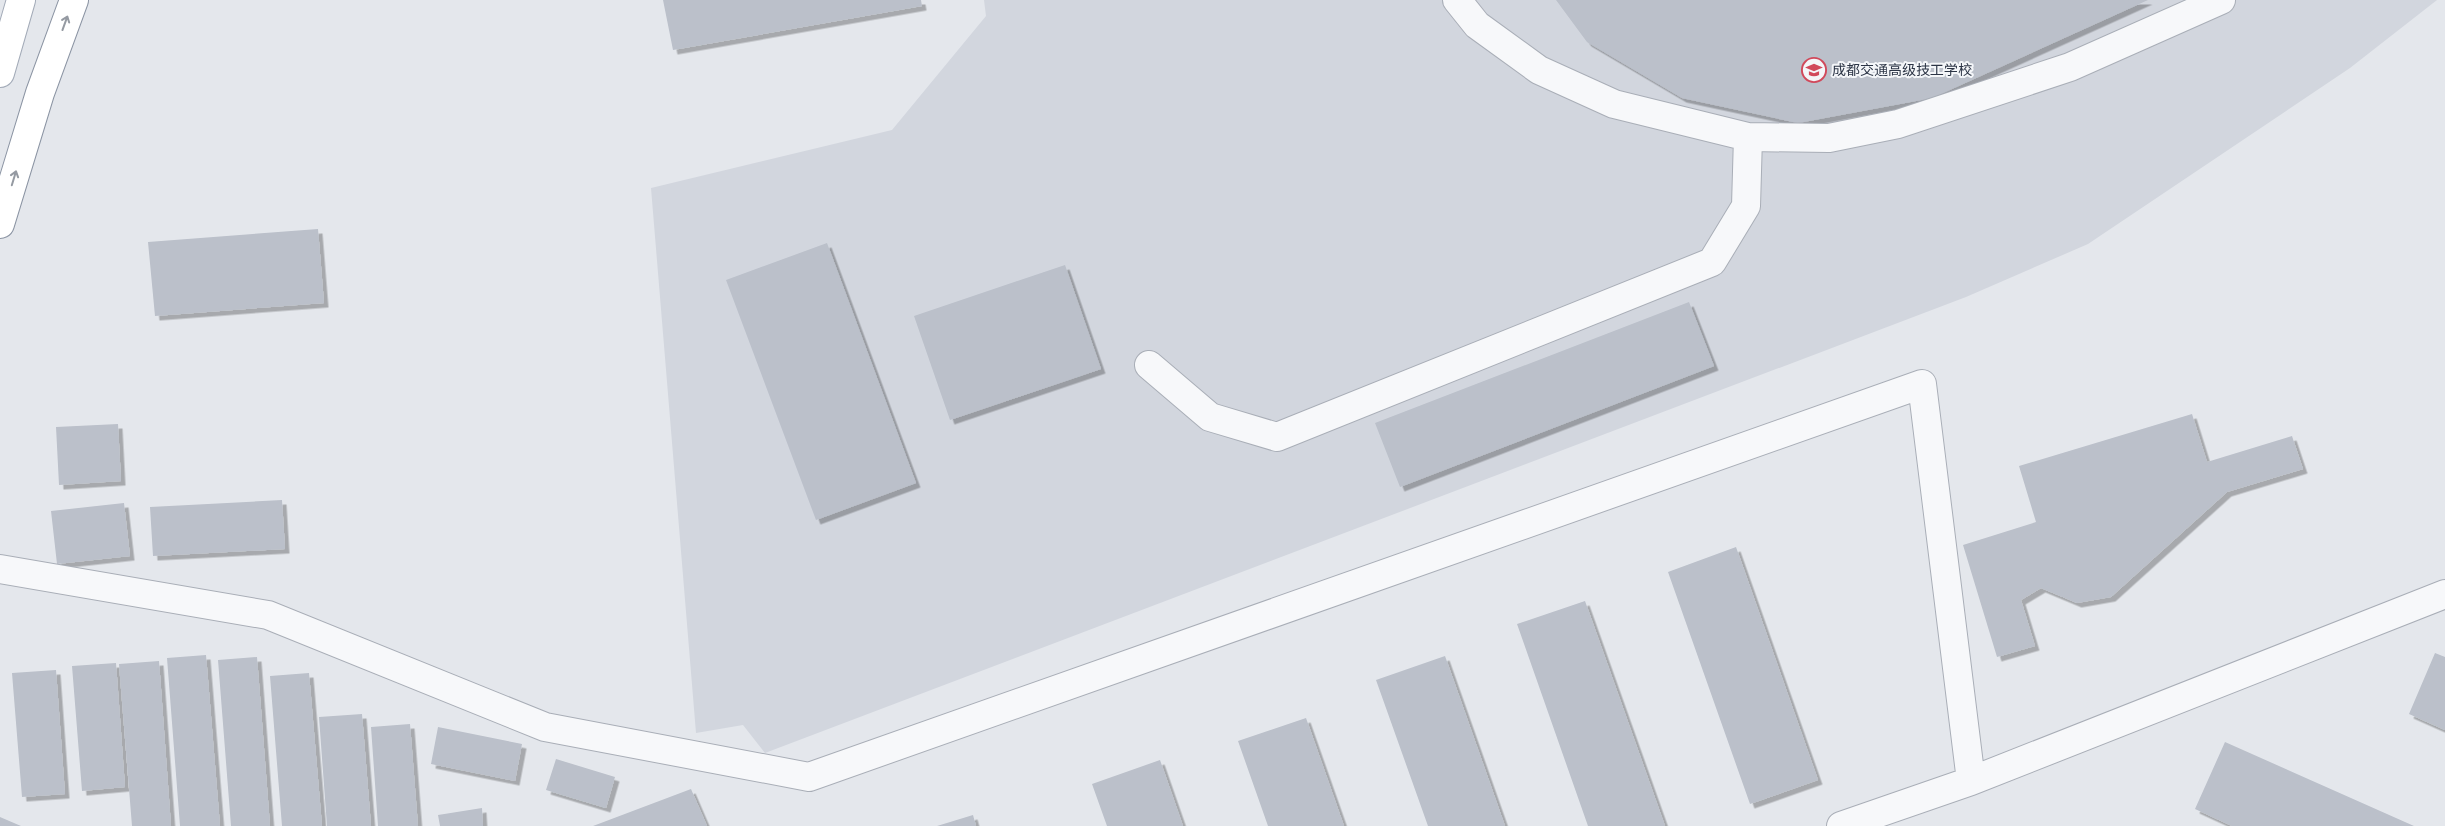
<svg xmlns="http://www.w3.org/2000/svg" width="2445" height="826" font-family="'Fira Sans','Noto Sans SC',sans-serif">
  <defs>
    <filter id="shadow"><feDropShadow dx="4.5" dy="4.5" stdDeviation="0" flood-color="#0004"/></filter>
  </defs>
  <rect width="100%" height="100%" fill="#e4e7ec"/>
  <path fill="#d2d6de" d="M984,0H2437L2350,68L2088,244L1966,297L765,753L743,725L696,733L651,188L892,130L986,16Z"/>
  <path fill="#bbc0ca" filter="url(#shadow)" d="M663,0H921L922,6L673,50Z
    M1556,0H2148L1932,98L1798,123L1682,98L1587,42Z
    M318,229L324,303L155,316L148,242Z
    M827,243L916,483L816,520L726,280Z
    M1065,265L1101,369L950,420L914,316Z
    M1689,302L1714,366L1400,487L1375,423Z
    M2192,414L2207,462L2292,436L2303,469L2227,492L2111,597L2077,603L2041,588L2021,600L2035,646L1997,657L1963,545L2036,522L2019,466Z
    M118,424L121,481L59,485L56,427Z
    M282,500L285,549L153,556L150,507Z
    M124,503L130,556L57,564L51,511Z
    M1736,547L1818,780L1750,804L1668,572Z
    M1585,601L1665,826H1588L1517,624Z
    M2435,653L2445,657V730L2409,714Z
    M206,655L220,826H180L167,658Z
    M1445,656L1505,826H1428L1376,680Z
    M257,657L270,826H231L218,660Z
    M159,661L171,826H132L119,664Z
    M116,663L125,787L82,791L72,666Z
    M56,670L65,794L22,797L12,673Z
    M309,673L322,826H282L270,676Z
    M362,714L371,826H327L319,717Z
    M1306,718L1344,826H1268L1238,741Z
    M410,724L418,826H378L371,727Z
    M438,727L522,744L515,781L431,764Z
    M2225,742L2414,826H2232L2195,809Z
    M556,759L615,777L606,808L546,790Z
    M1160,760L1183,826H1107L1092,784Z
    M691,789L707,826H593Z
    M482,808L483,826H440L438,815Z
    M973,815L976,826H937Z
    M0,817L21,826H0Z"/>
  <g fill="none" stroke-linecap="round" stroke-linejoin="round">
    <defs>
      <path id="minor" d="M1457,0L1477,25L1539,70L1614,104L1748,137L1829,138L1898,124L2070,67L2221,0
        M1149,365L1210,417L1277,437L1712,262L1746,206L1748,137
        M0,569L268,615L545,727L809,777L1922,384L1971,781L2445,594
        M1841,826L1971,781"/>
      <path id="major" d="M0,73L21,0"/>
      <path id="highway" d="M0,224L40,93L74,0"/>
    </defs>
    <use href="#minor" stroke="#a9aeb7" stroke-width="30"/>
    <use href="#major" stroke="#a3abb8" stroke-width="30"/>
    <use href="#highway" stroke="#8b94a3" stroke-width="30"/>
    <use href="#minor" stroke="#f7f8fa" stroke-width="28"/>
    <use href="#major" stroke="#fff" stroke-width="28"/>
    <use href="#highway" stroke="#fff" stroke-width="28"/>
  </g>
  <defs><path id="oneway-shaft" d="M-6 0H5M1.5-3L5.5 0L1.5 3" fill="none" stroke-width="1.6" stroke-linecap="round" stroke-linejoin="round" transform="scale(1.25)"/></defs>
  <g stroke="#959aa2">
    <use href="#oneway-shaft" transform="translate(65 23) rotate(-70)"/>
    <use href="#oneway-shaft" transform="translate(14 178) rotate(-73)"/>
  </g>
  <defs>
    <symbol id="school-ring" viewBox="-11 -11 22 22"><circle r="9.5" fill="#f4f6f9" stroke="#d1495b" stroke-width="1.5"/><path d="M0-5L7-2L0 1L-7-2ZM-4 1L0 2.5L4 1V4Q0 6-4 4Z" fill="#d1495b"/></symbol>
  </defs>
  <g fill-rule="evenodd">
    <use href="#school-ring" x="1800" y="56" width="28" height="28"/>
  </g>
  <g text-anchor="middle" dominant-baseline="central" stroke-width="4" stroke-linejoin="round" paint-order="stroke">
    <g font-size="14" fill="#2b3445" stroke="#f4f6f9" text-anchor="start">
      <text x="1832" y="70">成都交通高级技工学校</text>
    </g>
  </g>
</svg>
